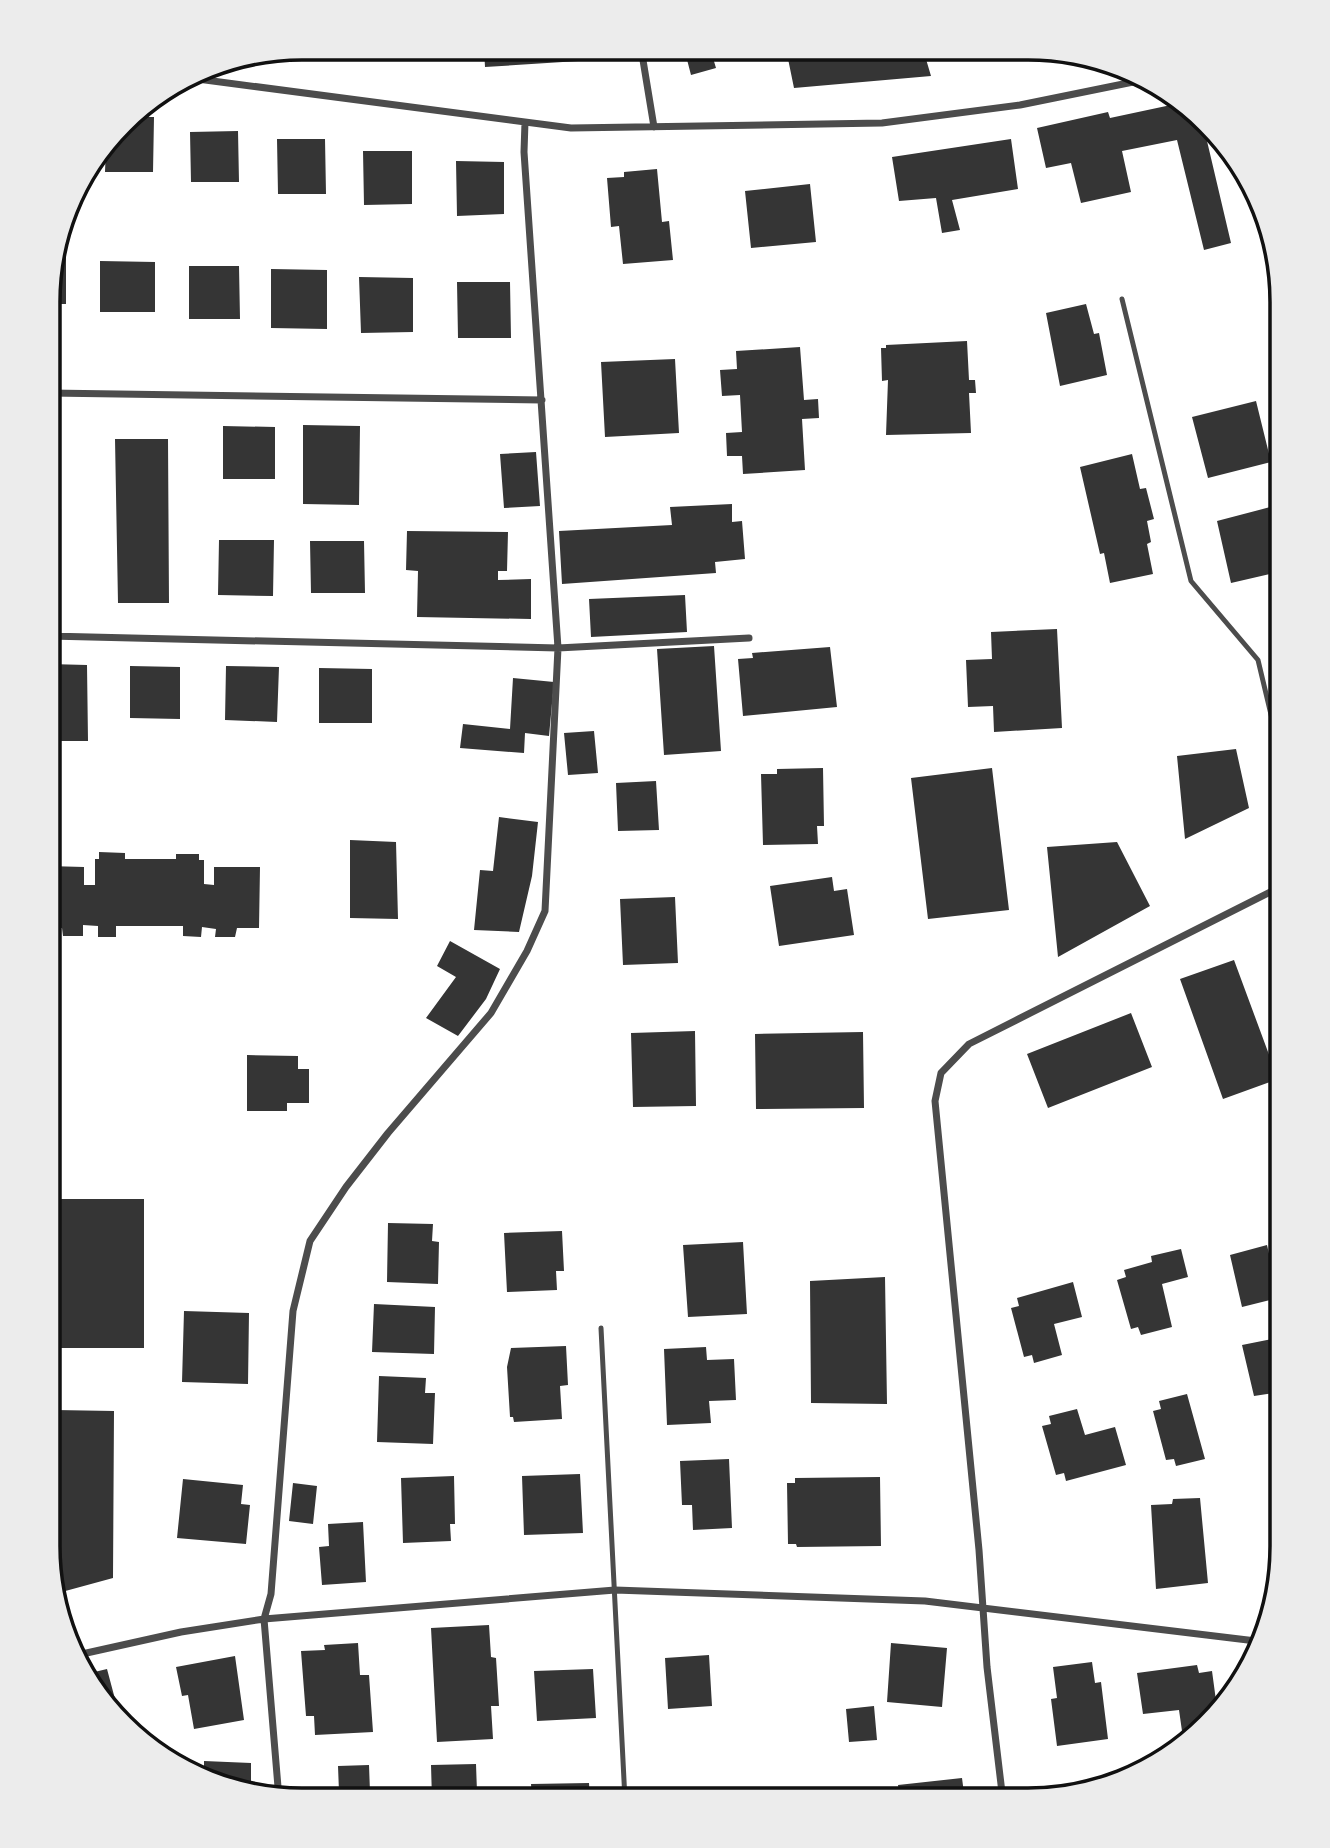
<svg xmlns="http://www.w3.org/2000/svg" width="1330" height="1848" font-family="Overpass,sans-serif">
  <rect width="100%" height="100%" fill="#fff"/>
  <path fill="#353535" d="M484,48H594V60L485,67Z
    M684,48H710L716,68L691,75Z
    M786,49H923L931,76L794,88Z
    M1185,102L1203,124L1231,243L1204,250L1177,140L1122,151L1131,192L1081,203L1071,163L1046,168L1037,128L1108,112L1110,118Z
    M129,117H154L153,172H105L106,145Z
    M238,131L239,182H191L190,132Z
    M277,139H325L326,194H278Z
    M1011,139L1018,189L952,200L960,230L942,233L936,198L899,201L892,157Z
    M363,151H412V204L364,205Z
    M456,161L504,162V214L457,216Z
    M657,169L662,222L669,221L673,260L623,264L619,226L611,227L607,178L624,177V172Z
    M810,184L816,242L751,248L745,191Z
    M55,252H66V304H49V268Z
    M100,261L155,262V312H100Z
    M189,266H239L240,319H189Z
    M271,269L327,270V329L271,328Z
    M359,277L413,278V332L361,333Z
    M457,282H510L511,338H458Z
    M1086,304L1094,334L1099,333L1107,375L1060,386L1046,313Z
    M967,341L969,380H975L976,393H969L971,433L886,435L888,380L882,381L881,348H886V345Z
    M800,347L804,400L818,399L819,418L802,419L805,470L743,474L742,456H727L726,433L742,432L740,395L722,396L720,370L737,369L736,351Z
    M675,359L679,433L605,437L601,362Z
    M1256,401L1271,462L1208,478L1192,417Z
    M303,425L360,426L359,505L303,504Z
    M223,426L275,427V479H223Z
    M115,439H168L169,603H118Z
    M536,452L540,506L504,508L500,454Z
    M1132,454L1140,489L1146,488L1154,519L1147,521L1151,542L1147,544L1153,574L1110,583L1104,553L1100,554L1080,467Z
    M732,504V522L742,521L745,559L715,562L716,573L562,584L559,531L672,525L670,507Z
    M1278,505L1283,521V571L1231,583L1217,521Z
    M407,531L508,532L507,571H498V580L531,579V619L417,617L418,571L406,570Z
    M219,540H274L273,596L218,595Z
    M310,541H364L365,593H311Z
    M685,595L687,632L591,637L589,599Z
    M1057,629L1062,728L994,732L993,706L968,707L966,660L992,659L991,632Z
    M714,646L721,751L664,755L657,649Z
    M830,647L837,707L743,716L738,659L753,658L752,653Z
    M49,664L87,665L88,741H49Z
    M130,666L180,667V719L130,718Z
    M226,666L279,667L277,722L225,720Z
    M319,668L372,669V723H319Z
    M513,678L554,682L549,736L525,733L524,753L460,748L463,724L510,729Z
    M594,731L598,773L568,775L564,733Z
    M1236,749L1249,808L1185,839L1177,756Z
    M823,768L824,826H817L818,844L763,845L761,774H777V769Z
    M992,768L1009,910L928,919L911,778Z
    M656,781L659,830L618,831L616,783Z
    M499,817L538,822L532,876L519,932L474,930L480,870L493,871Z
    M350,840L396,842L398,919L350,918Z
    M1117,842L1150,906L1058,957L1047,847Z
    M99,852L125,853V859H176V854H199V860H204V884L214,885V867H260L259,928H237L235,937H215L216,929L202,927L201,937L183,936V926H116V937H98V926L83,925V936H63L62,928L48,927V866L84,867V885H95V859H99Z
    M832,877L834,891L847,889L854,935L779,946L770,886Z
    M675,897L678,963L623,965L620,899Z
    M450,941L500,969L486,999L458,1036L426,1018L456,977L437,966Z
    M1234,960L1278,1079L1223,1099L1180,979Z
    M1131,1013L1152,1067L1048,1108L1027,1054Z
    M695,1031L696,1106L633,1107L631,1033Z
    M863,1032L864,1108L756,1109L755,1034Z
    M247,1055L298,1056V1069H309V1103H287V1111H247Z
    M54,1199H144V1348H54Z
    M388,1223L433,1224L432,1241L439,1242L438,1284L387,1282Z
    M562,1231L564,1271H556L557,1290L507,1292L504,1233Z
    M743,1242L747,1314L688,1317L683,1245Z
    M1267,1245L1279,1297H1282V1316L1278,1317L1274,1299L1242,1307L1230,1255Z
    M1181,1249L1188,1277L1162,1284L1172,1327L1141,1335L1138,1327L1131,1329L1117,1280L1126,1277L1124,1270L1152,1262L1151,1256Z
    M885,1277L887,1404L811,1403L810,1281Z
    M1073,1282L1082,1317L1054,1324L1062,1355L1034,1363L1032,1355L1024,1357L1011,1308L1019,1306L1017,1298Z
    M374,1304L435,1307L434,1354L372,1352Z
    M184,1311L249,1313L248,1384L182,1382Z
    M1282,1337V1443H1280L1273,1393L1254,1396L1242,1345Z
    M566,1346L568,1385L560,1386L562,1419L514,1422L513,1417H510L507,1367L511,1348Z
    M706,1347L707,1360L734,1359L736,1400L709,1401L711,1423L667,1425L664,1349Z
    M379,1376L426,1378L425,1393H435L433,1444L377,1442Z
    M1187,1394L1205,1459L1176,1466L1174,1459L1166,1460L1153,1411L1161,1409L1159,1401Z
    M1077,1409L1085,1435L1115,1427L1126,1465L1066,1481L1064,1473L1056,1475L1042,1426L1051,1424L1049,1416Z
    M55,1410L114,1411L113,1578L58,1593L50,1559Z
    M729,1459L732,1528L693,1530L692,1505H682L680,1461Z
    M580,1474L583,1533L524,1535L522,1476Z
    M454,1476L455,1524H450L451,1541L403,1543L401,1478Z
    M880,1477L881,1546L797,1547L796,1544H788L787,1483H795V1478Z
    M183,1479L243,1485L241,1504L250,1505L246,1544L177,1538Z
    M293,1483L317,1486L313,1524L289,1521Z
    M1200,1498L1208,1583L1156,1589L1151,1505L1172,1504L1173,1499Z
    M363,1522L366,1582L322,1585L319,1547L329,1546L328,1524Z
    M489,1625L491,1657L496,1658L499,1706H491L493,1739L437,1742L431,1628Z
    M358,1643L360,1675H369L373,1732L315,1735L314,1716H306L301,1651L325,1650L324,1645Z
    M891,1643L947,1648L942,1707L887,1702Z
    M709,1655L712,1706L668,1709L665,1658Z
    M235,1656L244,1720L194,1729L188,1695L182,1696L176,1667Z
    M1092,1662L1095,1683L1101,1682L1108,1739L1057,1746L1051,1699L1057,1698L1053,1667Z
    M1197,1665L1199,1673L1212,1671L1217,1708L1183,1738L1179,1710L1143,1714L1137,1673Z
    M107,1669L119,1714L86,1674Z
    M593,1669L596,1718L537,1721L534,1671Z
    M874,1706L877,1740L849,1742L846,1709Z
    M204,1761L251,1763V1786L255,1787L254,1793L204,1772Z
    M476,1764L477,1792H489V1799H432L431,1765Z
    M369,1765L370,1792H339L338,1766Z
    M962,1778L965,1801L900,1800L898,1785Z
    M589,1783L590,1800L532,1799L531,1784Z"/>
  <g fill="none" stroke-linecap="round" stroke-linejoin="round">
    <path stroke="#4c4c4c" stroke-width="5" d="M1122,299L1191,581L1258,660L1283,765
      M601,1328L625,1800"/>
    <path stroke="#4c4c4c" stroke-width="7" d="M641,48L654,127
      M190,78L571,128L882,123L1020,105L1138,81
      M49,393L542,400
      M49,636L558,648L749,638
      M56,636V393
      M73,1656L181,1632L264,1619L615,1590L925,1601L1256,1641
      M279,1799L264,1619L271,1594L293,1311L310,1241L346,1187L388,1133L491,1013L527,951L545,911L558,648L524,152L525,122
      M1003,1801L987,1667L979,1550L935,1101L941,1073L969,1044L1282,886"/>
  </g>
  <path d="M0 0H1330V1848H0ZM302 60H1028A242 242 0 0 1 1270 302V1546A242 242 0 0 1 1028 1788H302A242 242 0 0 1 60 1546V302A242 242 0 0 1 302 60Z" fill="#ececec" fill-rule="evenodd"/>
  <path fill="none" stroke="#111" stroke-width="3.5" d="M302 60H1028A242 242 0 0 1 1270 302V1546A242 242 0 0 1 1028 1788H302A242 242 0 0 1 60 1546V302A242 242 0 0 1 302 60Z"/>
</svg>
